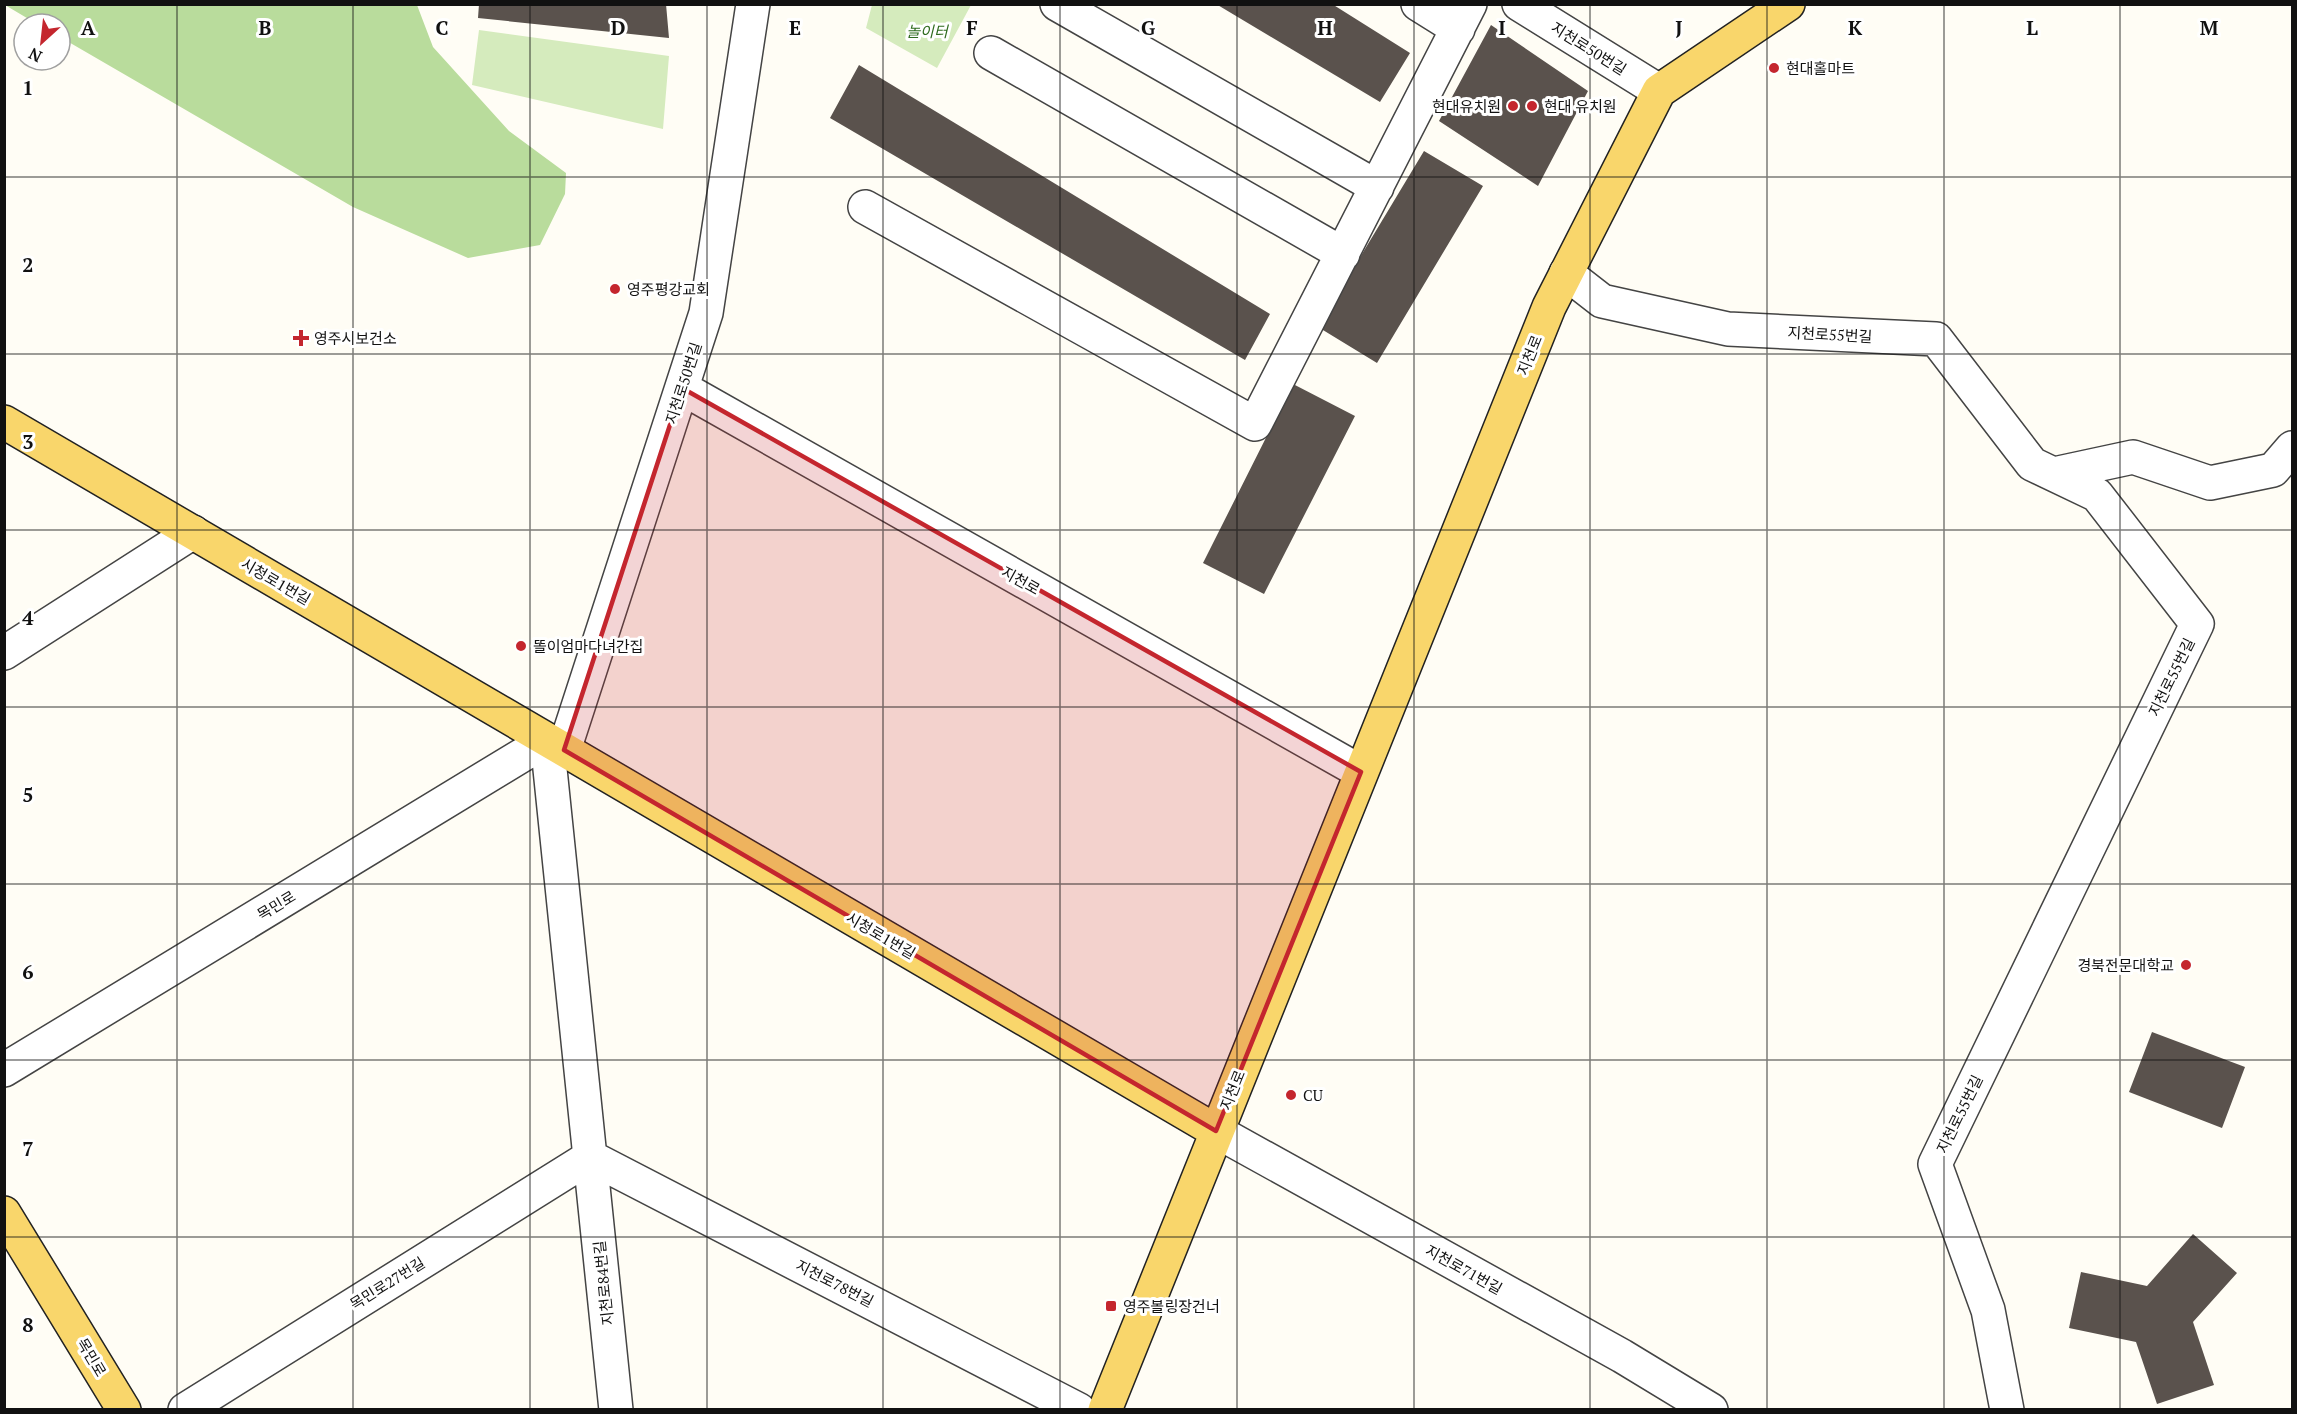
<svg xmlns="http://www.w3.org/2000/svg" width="2297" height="1414" font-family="'PT Serif','Noto Sans KR',serif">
  <rect width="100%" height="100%" fill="#fffdf5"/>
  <path fill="#d5ebbd" d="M872,5V4L971,5L937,68L866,28Z
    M479,30L669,56L663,129L472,85Z"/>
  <path fill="#b9dc9c" d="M5,5H417L433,47L509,131L566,173L565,194L540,245L468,258L353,207L60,37V24H37Z"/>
  <path fill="#5a524d" d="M479,4H666L669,38L478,18Z
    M1216,4H1332L1410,53L1380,102Z
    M1491,25L1588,91L1538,186L1439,121Z
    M859,65L1270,314L1245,360L830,118Z
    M1424,151L1483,186L1377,363L1318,327Z
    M1293,384L1355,416L1264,594L1203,563Z
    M2152,1032L2245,1067L2222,1128L2129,1092Z
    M2193,1234L2237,1273L2193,1322L2214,1385L2157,1404L2136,1342L2069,1328L2081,1272L2147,1286Z"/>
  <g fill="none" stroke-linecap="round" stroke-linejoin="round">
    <defs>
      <path id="minor" d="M1057,4L1377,187
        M1418,4L1458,29
        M1519,4L1659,91
        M991,53L1343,254
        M865,207L1255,424L1470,4
        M1566,273L1602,301L1728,329L1936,339L2032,464L2097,495L2197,624L1935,1164L1988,1310L2007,1410
        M682,388L1361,772
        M2054,474L2133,457L2210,483L2273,470L2292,448
        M4,653L193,532
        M564,750L706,313L753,4
        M4,1070L547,740L616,1410
        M1216,1131L1622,1356L1711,1410
        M590,1157L1079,1410
        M185,1410L590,1157"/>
      <path id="major" d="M4,422L1216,1131
        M4,1213L124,1410
        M1105,1410L1549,307L1659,91L1788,4"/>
    </defs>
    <use href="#minor" stroke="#444" stroke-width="36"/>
    <use href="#major" stroke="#222" stroke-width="36"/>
    <use href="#minor" stroke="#fff" stroke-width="33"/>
    <use href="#major" stroke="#f9d66b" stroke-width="33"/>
  </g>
  <path fill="#c4262e" fill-opacity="0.2" stroke="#c4262e" stroke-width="4.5" stroke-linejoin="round" d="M682,388L1361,772L1216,1131L564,750Z"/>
  <path fill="none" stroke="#111" stroke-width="1.5" stroke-opacity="0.55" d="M177,4V1410M353,4V1410M530,4V1410M707,4V1410M883,4V1410M1060,4V1410M1237,4V1410M1414,4V1410M1590,4V1410M1767,4V1410M1944,4V1410M2120,4V1410M4,177H2292M4,354H2292M4,530H2292M4,707H2292M4,884H2292M4,1060H2292M4,1237H2292"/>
  <g fill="#c4262e" stroke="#fff" stroke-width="2">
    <circle cx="1774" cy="68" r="6"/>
    <circle cx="1513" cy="106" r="6"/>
    <circle cx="1532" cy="106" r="6"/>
    <circle cx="615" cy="289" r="6"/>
    <path d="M298 329h6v6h6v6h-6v6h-6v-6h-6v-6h6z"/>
    <circle cx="521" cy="646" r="6"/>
    <circle cx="2186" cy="965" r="6"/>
    <circle cx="1291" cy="1095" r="6"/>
    <rect x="1105" y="1300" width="12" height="12" rx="3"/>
  </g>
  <g text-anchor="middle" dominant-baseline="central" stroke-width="6" stroke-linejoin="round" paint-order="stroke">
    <g font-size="15" font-style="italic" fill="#2f6b1f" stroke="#fff">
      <text x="927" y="31">놀이터</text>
    </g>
    <g font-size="15" fill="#111" stroke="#fff">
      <text transform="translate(1589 48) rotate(32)">지천로50번길</text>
      <text transform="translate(1830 334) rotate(3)">지천로55번길</text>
      <text transform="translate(1529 355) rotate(-68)">지천로</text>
      <text transform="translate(683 383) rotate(-72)">지천로50번길</text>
      <text transform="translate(1021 580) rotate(29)">지천로</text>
      <text transform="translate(276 581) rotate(30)">시청로1번길</text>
      <text transform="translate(2171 677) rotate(-64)">지천로55번길</text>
      <text transform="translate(276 905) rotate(-31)">목민로</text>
      <text transform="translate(881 935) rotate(30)">시청로1번길</text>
      <text transform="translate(1232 1090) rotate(-68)">지천로</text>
      <text transform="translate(1959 1114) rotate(-64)">지천로55번길</text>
      <text transform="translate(1464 1269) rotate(29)">지천로71번길</text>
      <text transform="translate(387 1283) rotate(-32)">목민로27번길</text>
      <text transform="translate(603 1283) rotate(-96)">지천로84번길</text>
      <text transform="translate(835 1283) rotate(27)">지천로78번길</text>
      <text transform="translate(92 1357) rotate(59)">목민로</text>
    </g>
    <g font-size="15" fill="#111" stroke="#fff" text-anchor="start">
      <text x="1786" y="68">현대홀마트</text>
      <text x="1501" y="106" text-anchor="end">현대유치원</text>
      <text x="1544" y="106">현대 유치원</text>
      <text x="627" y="289">영주평강교회</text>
      <text x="314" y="338">영주시보건소</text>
      <text x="533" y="646">똘이엄마다녀간집</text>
      <text x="2174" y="965" text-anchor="end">경북전문대학교</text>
      <text x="1303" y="1095">CU</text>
      <text x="1123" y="1306">영주볼링장건너</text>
    </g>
  </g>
  <g font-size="20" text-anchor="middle" font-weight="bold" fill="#111" stroke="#fff" stroke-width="6" stroke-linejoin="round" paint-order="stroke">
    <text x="88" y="35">A</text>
    <text x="265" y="35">B</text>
    <text x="442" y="35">C</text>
    <text x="618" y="35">D</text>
    <text x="795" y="35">E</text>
    <text x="972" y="35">F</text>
    <text x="1148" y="35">G</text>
    <text x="1325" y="35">H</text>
    <text x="1502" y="35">I</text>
    <text x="1679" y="35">J</text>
    <text x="1855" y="35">K</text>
    <text x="2032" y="35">L</text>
    <text x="2209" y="35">M</text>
    <text x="28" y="95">1</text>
    <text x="28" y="272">2</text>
    <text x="28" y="449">3</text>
    <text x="28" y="625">4</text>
    <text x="28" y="802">5</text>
    <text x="28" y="979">6</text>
    <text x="28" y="1156">7</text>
    <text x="28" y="1332">8</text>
  </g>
  <rect width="2297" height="1414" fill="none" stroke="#111111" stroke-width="12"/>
  <g transform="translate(42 42) rotate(207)"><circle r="28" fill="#ffffff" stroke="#a0a0a0" stroke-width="1.5"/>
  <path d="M0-4.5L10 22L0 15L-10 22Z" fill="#c4262e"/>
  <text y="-9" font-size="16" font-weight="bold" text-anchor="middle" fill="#111111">N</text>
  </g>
</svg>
